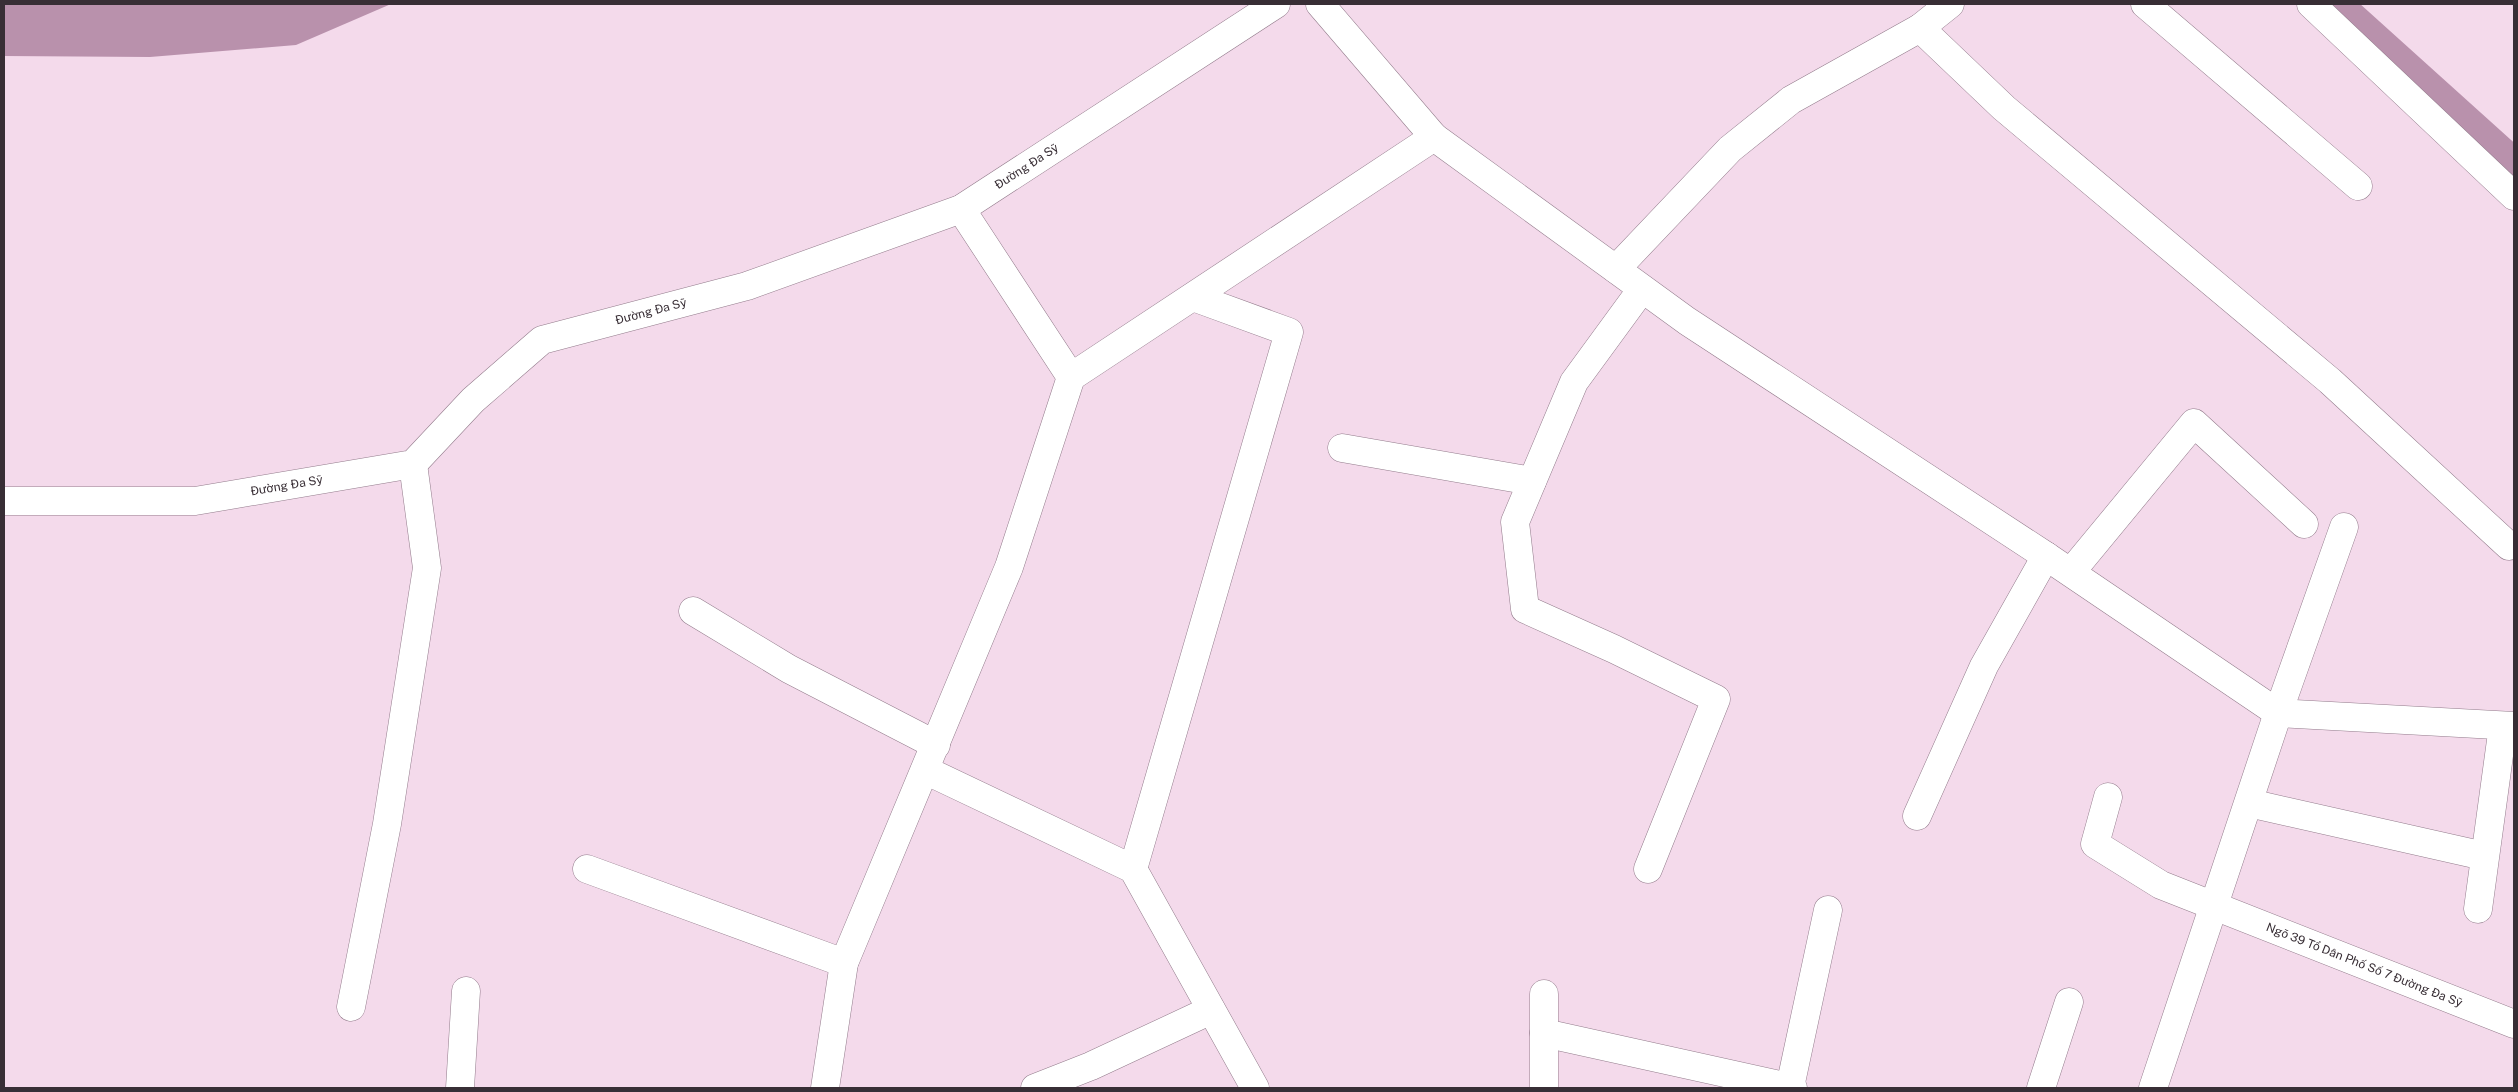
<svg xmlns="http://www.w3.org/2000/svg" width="2518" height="1092" font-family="'Public Sans',sans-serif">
  <rect width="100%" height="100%" fill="#f4daeb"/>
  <path fill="#b991ac" d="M4,4H391L296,45L150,57L4,56Z"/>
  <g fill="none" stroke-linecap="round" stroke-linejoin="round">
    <path stroke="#b991ac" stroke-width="39" d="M2331,4L2514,169"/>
    <defs>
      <g id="minor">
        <path d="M1320,4L1434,137L1687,321L2046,556L2278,713L2514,726"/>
        <path d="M2145,4L2358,186"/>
        <path d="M2311,4L2514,196"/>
        <path d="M1920,28L2004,108L2330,381L2509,546"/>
        <path d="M1616,269L1730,149L1791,100L1920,28L1950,4"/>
        <path d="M1642,289L1574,382L1515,522L1525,609L1614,649L1716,699L1648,869"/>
        <path d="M1071,377L1434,137"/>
        <path d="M1342,448L1532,481"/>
        <path id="s1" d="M4,501H195L413,464L473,400L542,340L747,286L961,209L1276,4"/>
        <path d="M2071,572L2194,423L2304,524"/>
        <path d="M693,611L789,669L936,745"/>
        <path d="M925,770L1133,869L1255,1088"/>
        <path id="s2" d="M2108,797L2095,844L2161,885L2514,1024"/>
        <path d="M2249,803L2484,856"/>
        <path d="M1917,816L1984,666L2046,556"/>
        <path d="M587,869L844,963"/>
        <path d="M1133,869L1289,332L1193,297"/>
        <path d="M2478,909L2503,726"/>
        <path d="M351,1007L387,824L427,568L413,464"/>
        <path d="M1544,1033L1793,1088"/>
        <path d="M1790,1087L1828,910"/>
        <path d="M460,1088L466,991"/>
        <path d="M825,1088L844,963L1009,567L1071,377L961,209"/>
        <path d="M1035,1088L1091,1066L1211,1010"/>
        <path d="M1544,1088V994"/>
        <path d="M2041,1088L2069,1002"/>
        <path d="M2153,1088L2278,713L2344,527"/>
      </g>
    </defs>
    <use href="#minor" stroke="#937c8c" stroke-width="29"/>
    <use href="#minor" stroke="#fff" stroke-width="28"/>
  </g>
  <g text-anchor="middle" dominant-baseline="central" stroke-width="5" stroke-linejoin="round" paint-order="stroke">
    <g font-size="12" fill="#382e35" stroke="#fff">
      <text stroke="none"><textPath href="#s1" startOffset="1109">Đường Đa Sỹ</textPath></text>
      <text stroke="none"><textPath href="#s1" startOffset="704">Đường Đa Sỹ</textPath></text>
      <text stroke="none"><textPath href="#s1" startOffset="284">Đường Đa Sỹ</textPath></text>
      <text stroke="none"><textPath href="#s2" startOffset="345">Ngõ 39 Tổ Dân Phố Số 7 Đường Đa Sỹ</textPath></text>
    </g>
  </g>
  <rect width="2518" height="1092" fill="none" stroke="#382e35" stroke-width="10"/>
</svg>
